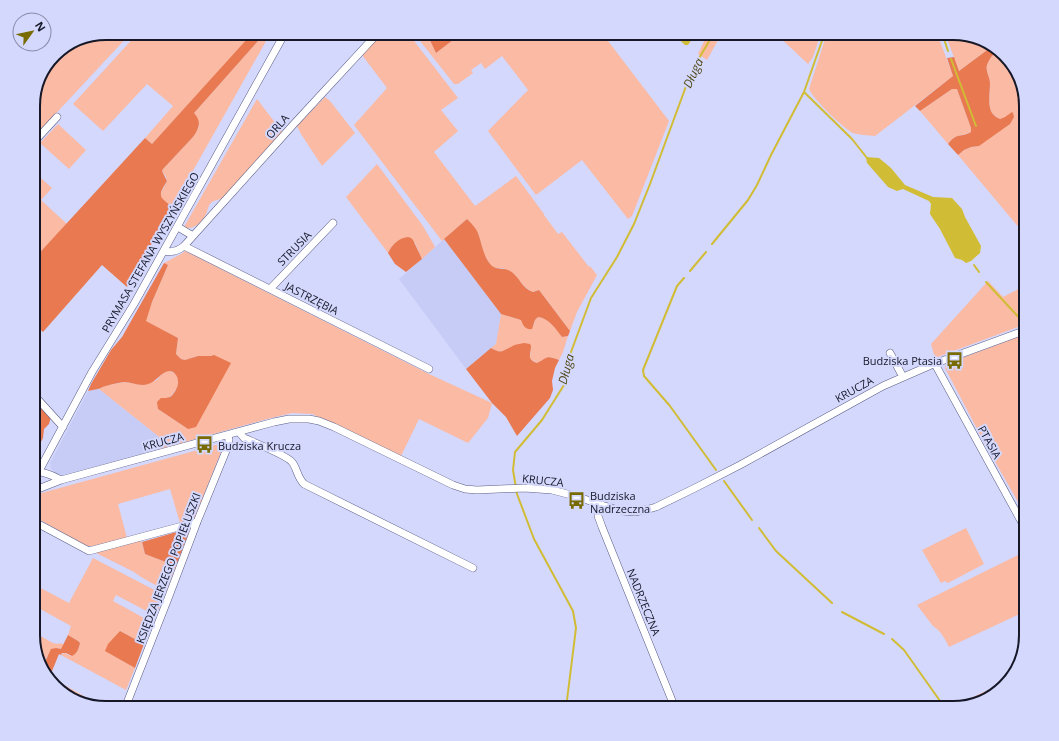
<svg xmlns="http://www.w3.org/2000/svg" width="1059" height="741" font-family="'Open Sans',sans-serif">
  <rect width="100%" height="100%" fill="#d4d8fd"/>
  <path fill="#c7ccf6" d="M444,239L501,314L496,344L466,369L399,279Z
    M99,389L163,440L160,449L63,475L57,474L51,469L50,463L88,391Z"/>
  <path fill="#fabaa3" d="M106,33H131L33,138V102L55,54L78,38Z
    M138,33H246L249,38L152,144L145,138L173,106L147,84L103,131L73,104Z
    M263,33L270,34L172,208C169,202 162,202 161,196C160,189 169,184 166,177C165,175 163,173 162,171L163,169L193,137L199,127L193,114L258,41L260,35Z
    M383,33H408L458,98L441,110L458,131L434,152L475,206L516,176L544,214V215L558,234L562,232L589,267L590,266L597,275L577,312L570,331L539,290L532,292L524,286L514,274L503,268H496L491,266L484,254L478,233L467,219L442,241L354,125L387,88L362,55Z
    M423,33H430L429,38L436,53L462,33H602L669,121L632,216L628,219L582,160L536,195L488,131L528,90L502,56L485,69L481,63L471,70L473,73L458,84H454L420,41Z
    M708,33H722L707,60L698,54Z
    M775,33H821L813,57L808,64Z
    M827,33H937L953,76L875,136C868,135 860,135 853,133C844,129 813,99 809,89Z
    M945,33H953L994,45L959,71Z
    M998,50L1018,74L1026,106L1025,111L1026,115V179L1024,180L1026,182V224L1021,230L958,155L964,150L971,147L979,146L1005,117L1000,119C985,114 990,96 990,83C990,77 985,71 987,65C989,59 993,54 998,50Z
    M952,89H957L971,128V132C961,137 956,133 948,144L920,111Z
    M325,97L330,101L355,133L322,166L301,134L297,126Z
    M257,99L283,133L221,199C218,200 215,200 212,202C207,206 208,212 205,216C201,223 192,231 184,227Z
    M58,124L86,150L69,169L40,143Z
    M377,164L423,226L435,247L422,259L415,243L404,238C396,241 392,246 388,253L346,197Z
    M33,171L52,188L41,200L67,224L33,260Z
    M185,251L429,374L492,403L488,418L468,443L419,419L401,456L334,424L312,414L292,413L267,419L160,449L163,440L99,389L104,386L125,382L142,385L157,380L161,375L167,371H170L176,374L178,379L179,383L177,388L171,396L167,398L158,409L188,429L211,356H198L185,360L181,359L176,354L178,338L145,321L152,302L168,265L164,263L181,254Z
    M988,281L1003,297L1026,285V324L935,358L931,344Z
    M501,314L521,320L534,325L535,320L538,317C549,318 556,328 562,337L568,336L563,352L559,360C546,355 548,358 537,363L530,359V356L531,350L503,352L497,351L491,348L496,344Z
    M1026,334V516L985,444L945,368L946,364Z
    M223,443V447L195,517L192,520L180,523L170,489L118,504L127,538L94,546H86L33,516V498L38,494Z
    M966,528L984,564L948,583L945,581L941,583L922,550Z
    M141,540L145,554L176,566L166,591L141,577L134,572L96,553L99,551Z
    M1026,551V611L949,647C945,639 941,631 933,626L917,605Z
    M93,558L164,595L156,616L116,595L113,601L153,623L144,644L120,631L106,651L135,668L126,690L61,655L64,653L71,656C77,653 79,649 80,643L78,641L68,635L71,626L33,605V584L69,603Z
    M36,635C46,636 52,647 61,643L64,645L61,649L56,648C48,654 43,660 42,670L33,639V637Z
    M43,672L50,676V677L105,708L65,696Z
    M1007,681L985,700L950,708Z"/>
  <path fill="#e87951" d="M246,33H263L260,35L258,41L194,113C202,122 199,128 193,137L163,169L162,171L167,181C164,187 156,195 165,201C168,204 170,204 172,208L127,287L102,265L43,332L33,323V306L38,301L33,297V260L145,138L152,144L248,38Z
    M430,33H462L436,53L429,38Z
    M994,45L998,50C993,54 989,59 987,65C985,71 990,77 990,83C990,96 985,114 1000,119L1005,117L1012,112L1013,113L1014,117L1010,124L979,146L971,147L964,150L958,155L948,144C957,132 961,138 971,132V128L957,89H952L920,111L915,106L953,76L947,58L954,57L959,71Z
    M467,219C471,223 476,228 478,233C482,244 483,256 491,265C496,271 505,266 513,273C520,279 523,289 533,292L539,290L570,331L568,336L562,337C556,329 549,318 538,317L535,320L532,329C525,330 523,325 521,320L501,314L444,239Z
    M408,237L411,238L413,240L422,259L406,272L395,264L388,253C392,245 398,238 408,237Z
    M164,263L168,265L152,302L146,321L178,338L176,354L181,359L185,360L198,356H211L214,355L231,363L196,427L188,429L158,409L157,402L161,398C164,398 167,398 170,397C174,394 179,386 178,381C178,376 174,371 169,371C161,372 156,382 148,384C140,387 132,382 124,382C118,383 111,384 106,386C103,386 100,389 98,389C95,390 91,390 88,391L91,384L111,350L122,337Z
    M524,343L530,344L531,346C531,355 526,359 537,363C548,357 546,355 559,360L555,368L552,381L553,390L550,398L517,436L506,417L492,403L466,369L491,348C501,354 502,351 511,347C515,344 520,344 524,343Z
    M33,399L51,417L49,424L44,429L43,438L33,458Z
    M187,529L189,532L176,566L145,554L142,542Z
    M120,631L144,644L135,668L105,651L108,644Z
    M68,635L78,641L80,643C79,648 77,654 72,656L66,653H62L61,655L59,654L50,676L43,671L44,664L51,649L56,648L61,649Z"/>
  <path fill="#d1bc35" d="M672,33H696L688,45H685Z
    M866,157L879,158L891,168L905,185L933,197L952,198L962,209L965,217L981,246L980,253L971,261L966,263L962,260L955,258L940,229L930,214L931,204L929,201L903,189L897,191L888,187L867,163Z"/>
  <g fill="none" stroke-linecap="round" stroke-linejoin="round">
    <path stroke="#d1bc35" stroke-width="2" d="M942,33L948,51
      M951,59L976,126
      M804,92L852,139L867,158
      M712,244L748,200L757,185L771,155L804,92L823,38
      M974,265L979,272
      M690,271L706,252
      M684,278L677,286L643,370L644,376L670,406L716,470
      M986,282L1024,323
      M724,481L752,520
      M759,528L776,551L832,603
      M842,612L884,634
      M892,639L904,650L945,708
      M566,708L576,628L573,611L534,539L517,494L513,470L515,452L542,420L564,385L571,352L591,298L617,257L634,224L650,184L692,70L714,33"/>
    <defs>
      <path id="minor" d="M33,143L57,117
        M178,227L193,236
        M184,246L429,369
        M164,251C172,253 178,251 184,246L292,126L378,33
        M270,289L333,223
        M890,353L903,377
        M935,364L1026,530
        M33,394L63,427
        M239,432L244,438C253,442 286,455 292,462C297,468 297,477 304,484L473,568
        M38,472C47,472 53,476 61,480
        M33,482L92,372L134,304L285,33
        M33,491L61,480L274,422L289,419H309L319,421L334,427L453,485L465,489L477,490L524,488L552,490L579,497L598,504L622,511L635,512L649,509L656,507L693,489L740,465L883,386L931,365L1026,330
        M598,504V516L602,527L675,708
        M33,521L89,551L197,522
        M125,708L169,596L197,522L228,446L229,440L228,435"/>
    </defs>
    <use href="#minor" stroke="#5a5d85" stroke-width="8"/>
    <use href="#minor" stroke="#fff" stroke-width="7"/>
  </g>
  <defs>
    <symbol id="bus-bare" viewBox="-9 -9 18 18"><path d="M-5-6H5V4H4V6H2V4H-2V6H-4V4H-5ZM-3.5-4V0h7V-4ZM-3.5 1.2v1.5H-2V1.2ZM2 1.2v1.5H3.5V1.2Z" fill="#796b03" stroke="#d4d8fd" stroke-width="2.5" paint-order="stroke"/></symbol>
  </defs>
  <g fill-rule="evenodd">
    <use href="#bus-bare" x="942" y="348" width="25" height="25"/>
    <use href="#bus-bare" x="192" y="432" width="25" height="25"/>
    <use href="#bus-bare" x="564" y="488" width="25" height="25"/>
  </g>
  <g text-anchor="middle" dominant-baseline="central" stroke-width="4" stroke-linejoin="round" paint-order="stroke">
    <g font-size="11" fill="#161727" stroke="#d4d8fd">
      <text transform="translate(277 126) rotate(-48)">ORLA</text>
      <text transform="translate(294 248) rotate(-46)">STRUSIA</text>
      <text transform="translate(150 252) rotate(-60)">PRYMASA STEFANA WYSZYŃSKIEGO</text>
      <text transform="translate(312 298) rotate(27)">JASTRZĘBIA</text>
      <text transform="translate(854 389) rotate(-29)">KRUCZA</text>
      <text transform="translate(163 441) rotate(-15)">KRUCZA</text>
      <text transform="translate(990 442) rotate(61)">PTASIA</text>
      <text transform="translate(543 480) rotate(6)">KRUCZA</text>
      <text transform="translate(168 568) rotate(-69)">KSIĘDZA JERZEGO POPIEŁUSZKI</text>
      <text transform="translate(644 602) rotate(68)">NADRZECZNA</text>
    </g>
    <g font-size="11" fill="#161727" stroke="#d4d8fd" text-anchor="start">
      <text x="942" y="360" text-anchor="end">Budziska Ptasia</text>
      <text x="218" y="445">Budziska Krucza</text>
      <text x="590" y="495">Budziska<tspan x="590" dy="13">Nadrzeczna</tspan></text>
    </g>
    <g font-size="12" font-style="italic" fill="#4f4712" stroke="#d4d8fd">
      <text transform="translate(693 73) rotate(-65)">Długa</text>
      <text transform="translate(566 369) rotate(-75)">Długa</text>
    </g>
  </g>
  <path d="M0 0H1059V741H0ZM106 40H953A66 66 0 0 1 1019 106V635A66 66 0 0 1 953 701H106A66 66 0 0 1 40 635V106A66 66 0 0 1 106 40Z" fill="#d4d8fd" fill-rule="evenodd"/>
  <path fill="none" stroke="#161727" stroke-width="2" d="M106 40H953A66 66 0 0 1 1019 106V635A66 66 0 0 1 953 701H106A66 66 0 0 1 40 635V106A66 66 0 0 1 106 40Z"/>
  <g transform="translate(32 32) rotate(57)"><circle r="19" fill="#d4d8fd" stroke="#888ba7"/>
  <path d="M0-3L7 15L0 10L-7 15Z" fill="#796b03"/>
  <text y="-6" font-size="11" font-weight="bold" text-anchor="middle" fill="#161727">N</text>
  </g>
</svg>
